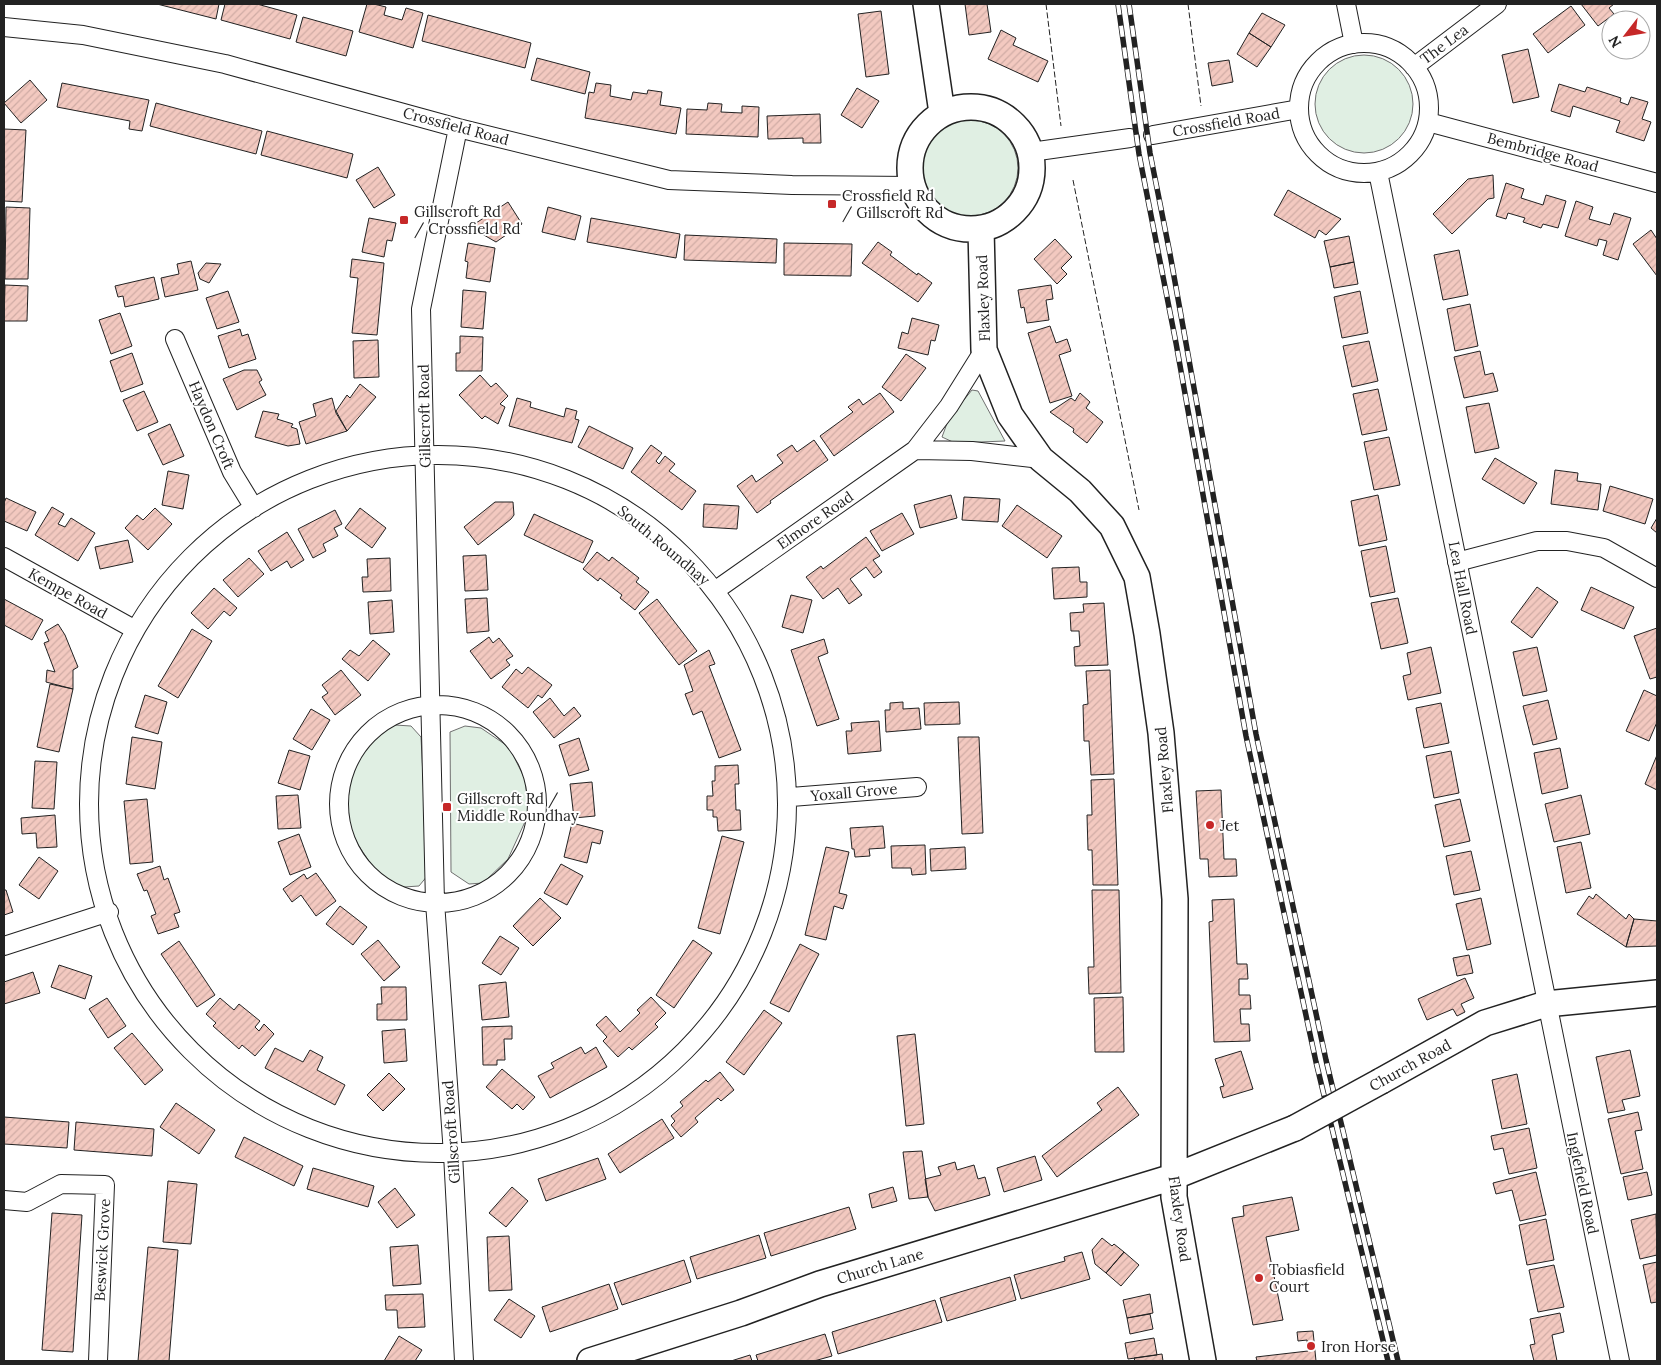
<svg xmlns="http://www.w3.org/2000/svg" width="1661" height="1365" font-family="Lora,serif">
  <defs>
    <pattern id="building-hatch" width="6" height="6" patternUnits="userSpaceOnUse" patternTransform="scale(1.25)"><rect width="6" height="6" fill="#f3c9c0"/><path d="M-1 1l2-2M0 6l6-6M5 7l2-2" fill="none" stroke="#d0aca5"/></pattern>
  </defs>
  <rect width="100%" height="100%" fill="#fff"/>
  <path fill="#e0efe3" stroke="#6f6f6f" d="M1315 104a49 49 0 1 1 98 0a49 49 0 1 1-98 0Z
    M922 168a48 48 0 1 1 96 0a48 48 0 1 1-96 0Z
    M972,390L978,391L1005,441L955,443L942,437L949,418Z
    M395,725L411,726L421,737L428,875L419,886L404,887L380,878L353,837L342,804L349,771L364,742Z
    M465,726L481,728L509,747L525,779L529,813L508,859L483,883L469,884L451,872L450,732Z"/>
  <path fill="url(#building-hatch)" stroke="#222" d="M157,4H219L216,19Z
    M225,4H257L297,15L290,39L221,20Z
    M367,4H374L386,7L384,15L402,20L406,8L423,13L413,48L359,32Z
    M965,4H987L991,32L969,35Z
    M1581,4H1614L1609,8L1614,14L1598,26Z
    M1571,6L1585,25L1548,53L1533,34Z
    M881,11L889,74L866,77L858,14Z
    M1262,13L1285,25L1271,47L1249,33Z
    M428,15L531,43L525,68L422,41Z
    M303,17L353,31L346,56L296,42Z
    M1001,30L1016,38L1013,45L1048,61L1038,82L988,59Z
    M1249,33L1271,47L1257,67L1237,54Z
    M1528,49L1539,97L1513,103L1502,55Z
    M537,58L590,72L585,94L531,80Z
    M1229,60L1233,82L1212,86L1208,63Z
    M30,80L47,100L21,123L4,103Z
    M62,83L149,100L142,131L129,129L130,121L57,107Z
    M596,83L611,85L610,96L631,100L633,92L647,94L648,90L662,92L660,105L681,108L676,134L585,118L589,92L594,93Z
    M1559,84L1585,92L1587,87L1621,98L1620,102L1628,105L1631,97L1648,102L1642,119L1651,122L1644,141L1616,132L1620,121L1573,106L1570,117L1551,111Z
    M857,88L879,101L862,128L841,115Z
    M156,103L262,131L256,154L150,126Z
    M708,103L722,104L721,112L742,113V106L759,107L758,137L686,134L687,109L707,110Z
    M820,114L821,143H803V138L768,139L767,116Z
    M4,129L26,130L22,202L4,201Z
    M267,131L353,154L347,178L261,155Z
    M378,167L395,195L374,208L356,180Z
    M1493,175L1494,198L1488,199L1452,234L1433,214L1468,179Z
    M1506,183L1524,189L1521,198L1543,205L1546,195L1566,201L1558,228L1543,224L1541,228L1523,222L1525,218L1508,213L1506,219L1496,216Z
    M1288,190L1341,219L1326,235L1319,230L1315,238L1274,215Z
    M1576,201L1593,207L1589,219L1610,225L1614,213L1631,218L1618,260L1603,255L1607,241L1599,239L1597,246L1565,236Z
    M508,202L522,224L496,242L470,227Z
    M6,207L30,208L28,279H5Z
    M548,207L581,216L575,240L542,232Z
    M369,218L396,223L392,241L387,240L384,257L362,252Z
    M591,218L680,234L676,258L587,242Z
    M1651,230L1657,239V276L1633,244Z
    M685,235L777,239L776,263L684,260Z
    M1349,236L1354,262L1330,267L1324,241Z
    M1055,239L1072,257L1061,268L1067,274L1057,284L1034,259Z
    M878,242L892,252L890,255L917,275L918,273L932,283L918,302L862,263Z
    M468,243L495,248L490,282L466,278L468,262L465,261Z
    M784,243L852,244L851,276L784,275Z
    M1459,250L1468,295L1443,300L1434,255Z
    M352,259L384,263L377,335L352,333L358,278L350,277Z
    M191,261L198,290L165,297L161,278L179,274L177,264Z
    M1354,262L1358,284L1334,288L1330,267Z
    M206,263L221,264L209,283L200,279L198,273Z
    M154,277L159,299L125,307L123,296L118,297L115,286Z
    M5,285L28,286L27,321H4Z
    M1051,285L1053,299L1046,300L1049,320L1027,323L1024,307L1021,308L1018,290Z
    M463,290L486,292L483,329L461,327Z
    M228,291L239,322L217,329L206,298Z
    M1360,291L1368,333L1342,338L1334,297Z
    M1470,304L1478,346L1455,351L1447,309Z
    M120,313L132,346L111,354L99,320Z
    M912,318L939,325L935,341L931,340L928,355L898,348L902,332L908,334Z
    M1050,326L1056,343L1067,339L1071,351L1059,355L1072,396L1050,403L1028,333Z
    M240,329L242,336L248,334L256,359L229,368L218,336Z
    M460,336L483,337L482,371H456V353H460Z
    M378,340L379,377L354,378L353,341Z
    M1369,341L1378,381L1352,387L1343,346Z
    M1480,351L1485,375L1493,373L1498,391L1464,398L1454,357Z
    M132,353L143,384L121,392L110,361Z
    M906,354L926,368L901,401L882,387Z
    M244,370H257L262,380L259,382L266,395L237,410L223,379Z
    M480,375L491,387L496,383L508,396L500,404L505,407L498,424L485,416L482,419L459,395Z
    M360,384L376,397L347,431L336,411L347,395L350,398Z
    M1378,389L1387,430L1362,435L1353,394Z
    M144,391L158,422L137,431L123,400Z
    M880,393L894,412L834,456L820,436L853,412L848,407L859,399L863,405Z
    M1080,393L1090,402L1086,408L1103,422L1087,443L1073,432L1074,429L1050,412L1071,398L1075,401Z
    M332,398L336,413L347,431L306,444L299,422L316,416L313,404Z
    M517,398L531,402L530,407L564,417L566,408L577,411L575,419L579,420L572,443L509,426Z
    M1489,403L1499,448L1475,453L1466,407Z
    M263,411L279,414L277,419L293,424L291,427L297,429L300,444L288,446L255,437Z
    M170,424L184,456L163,465L148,434Z
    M589,426L633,448L623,469L578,447Z
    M1389,437L1400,485L1374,490L1364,442Z
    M814,440L828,460L770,501L771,503L757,513L737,486L752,475L756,482L783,463L777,455L792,445L797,452Z
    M651,445L662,453L656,461L659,464L665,456L675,464L669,471L696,491L682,510L631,472Z
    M1495,458L1537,483L1524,504L1482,479Z
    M1555,470L1578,473L1577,481L1601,484L1598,510L1551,504Z
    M168,471L189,475L183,509L162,505Z
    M1610,486L1653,499L1645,524L1603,511Z
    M951,495L957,518L920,528L914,505Z
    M1378,495L1387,540L1359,546L1351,501Z
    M964,497L1000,499L998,522L962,520Z
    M6,498L36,512L27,531L4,521V503Z
    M495,502H513L514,515L511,519L478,545L464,527Z
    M704,504L739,506L737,529L703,527Z
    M1017,505L1062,536L1047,558L1002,526Z
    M52,507L64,514L58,524L65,527L71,518L95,533L78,561L35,535Z
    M155,508L172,524L148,550L125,528L137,515L143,520Z
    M360,508L386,528L372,548L345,528Z
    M335,510L342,524L334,528L338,536L323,544L326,551L313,558L298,529Z
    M902,513L914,534L882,551L870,531Z
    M534,514L593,541L583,563L524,535Z
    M1657,518V533L1651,528Z
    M287,532L304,560L291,568L287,561L271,571L258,551Z
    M866,537L880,556L873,560L882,572L874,578L866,567L850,579L862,595L849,604L838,588L823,599L806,577L821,566L823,569Z
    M128,540L133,562L100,569L95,547Z
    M1386,546L1395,592L1370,597L1361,551Z
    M597,552L609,561L612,557L639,578L636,582L649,592L635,610L620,598L622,595L600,578L598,581L583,569Z
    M486,555L488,590L465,591L463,556Z
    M249,558L264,574L238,597L223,580Z
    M390,558L391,591L363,592L362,577H368L367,559Z
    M1079,567L1080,582H1087V597L1054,599L1052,568Z
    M1537,587L1558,602L1532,638L1511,622Z
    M1591,587L1634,607L1624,629L1581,610Z
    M214,588L237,608L230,616L224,611L208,629L191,613Z
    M791,595L812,600L803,633L782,627Z
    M487,598L489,631L467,633L465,599Z
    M1398,598L1408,643L1381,649L1371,603Z
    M4,599L43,620L32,640L4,625Z
    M657,599L697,651L679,665L639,613Z
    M392,600L394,632L370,634L368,602Z
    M1104,603L1108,665L1075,666L1074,647L1080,646L1079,631H1071L1070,613L1084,612L1083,604Z
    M58,624L65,635L78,667L73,670V689L46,682L47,670L55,672L44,643L49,641L45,632Z
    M1657,628V677L1650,679L1634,636Z
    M192,629L212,641L178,698L158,686Z
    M489,637L493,643L499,638L513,656L506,660L510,665L491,679L470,651Z
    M824,639L828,653L818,657L839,719L817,726L791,650Z
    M373,640L390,654L368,681L342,659L350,650L359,656Z
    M1431,647L1441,693L1408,700L1403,676L1411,674L1407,653Z
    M1537,647L1547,691L1523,696L1513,652Z
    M709,650L715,664L709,666L741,750L719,758L702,711L693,715L685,694L693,691L684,665Z
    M528,667L552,685L542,698L538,695L528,708L502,687L516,669L522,674Z
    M341,670L361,695L335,715L322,697L328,693L322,685Z
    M1110,670L1114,774L1091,775L1089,741H1084L1083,705L1088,704L1086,671Z
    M50,684L73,689L59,752L37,747Z
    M1644,690L1657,696V722L1649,741L1626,731Z
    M145,695L167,702L158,734L135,727Z
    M550,698L564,716L574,707L581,716L554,738L533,712Z
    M1548,700L1557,739L1533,745L1523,706Z
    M903,702V709L919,708L921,729L886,732L885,710H890V703Z
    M959,702L960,724L925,725L924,703Z
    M1441,703L1449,743L1424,748L1416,708Z
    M311,709L330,720L312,750L293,739Z
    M879,721L881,751L848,754L846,731H852L851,723Z
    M132,737L162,742L155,789L126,784Z
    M958,737H979L983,833L962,834Z
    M579,738L589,770L569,776L559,745Z
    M1560,748L1568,788L1542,794L1534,753Z
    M289,750L310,756L300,790L278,783Z
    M1451,751L1459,793L1434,798L1426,756Z
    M1657,755V790L1645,784Z
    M35,761L57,762L54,809L32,808Z
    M738,765L739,784H735L736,810H740L741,830L718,831L717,817H713V810H707V796H713L712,781H715V766Z
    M1114,779L1118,885H1093L1092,850H1088L1087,815H1092L1091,780Z
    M592,782L595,816L574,818L570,784Z
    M1221,790L1224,859H1236L1237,876L1209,877L1208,859H1200L1196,791Z
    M298,795L301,828L278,829L276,796Z
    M1581,795L1590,834L1554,842L1545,804Z
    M147,799L153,862L130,864L124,801Z
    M1460,799L1470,841L1444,847L1435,805Z
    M55,815L57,847L37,848L36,833L22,834L21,818Z
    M572,823L603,831L600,844L592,842L587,863L564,857Z
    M883,826L885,848L869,849L870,856L855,857L854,849H852L850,828Z
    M299,834L311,867L290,875L278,842Z
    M722,836L744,842L720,934L698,928Z
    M1581,842L1591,888L1566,893L1557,847Z
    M925,845L926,874L912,875L911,868H892L891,846Z
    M826,847L849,852L839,893L847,895L843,909L834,906L826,940L805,935Z
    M965,847L966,869L931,871L930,849Z
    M1471,851L1480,890L1454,895L1446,856Z
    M39,857L58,871L39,899L19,885Z
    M561,864L583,876L567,905L544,893Z
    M160,866L164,880L168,878L180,912L174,914L179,927L158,934L151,916L156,914L147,890L144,891L137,874Z
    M316,873L336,901L316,916L301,895L292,902L283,889L304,874L307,879Z
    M4,890H6L13,912L4,915Z
    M1092,890H1119L1121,993L1089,994L1088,967H1094Z
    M1596,894L1626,919L1629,914L1634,919L1626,947L1577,914L1589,896L1593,899Z
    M540,898L561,918L533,946L513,926Z
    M1481,898L1491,944L1467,950L1456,904Z
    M1234,899L1237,964H1247L1248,979H1239V995H1250L1251,1009H1240L1241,1024H1249L1250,1041L1214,1042L1209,922L1213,921L1212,900Z
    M340,906L367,927L353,945L326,924Z
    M1634,919L1657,921V946L1626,947Z
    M500,936L519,948L501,975L482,963Z
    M378,940L400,967L384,981L361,954Z
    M693,940L712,953L674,1008L656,995Z
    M179,941L215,995L197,1007L161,954Z
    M800,944L819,954L789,1012L770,1003Z
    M1469,955L1473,973L1457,976L1453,958Z
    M59,965L92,976L85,999L51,987Z
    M33,972L40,993L4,1004V982Z
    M1465,978L1474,998L1461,1004L1465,1012L1457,1016L1453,1009L1427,1020L1418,999Z
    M506,982L509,1017L482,1020L479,985Z
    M381,987H406L407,1020H377V1004H382Z
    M651,997L666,1013L655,1024L658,1027L632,1050L629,1047L618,1057L603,1041L607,1037L596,1025L606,1016L620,1032L640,1013L637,1010Z
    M1123,997L1124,1052H1095L1094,998Z
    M107,998L126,1026L108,1038L89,1009Z
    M220,998L234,1010L239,1004L260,1021L255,1027L259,1031L264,1024L274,1034L255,1056L242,1045L239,1049L213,1026L216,1023L206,1014Z
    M764,1010L782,1023L744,1075L726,1062Z
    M512,1026V1039H504L505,1060H497V1065H483L482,1027Z
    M405,1029L407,1061L384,1063L382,1031Z
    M132,1033L163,1070L145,1085L114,1048Z
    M915,1034L924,1124L906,1126L897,1036Z
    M581,1047L585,1054L596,1047L607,1067L550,1098L538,1076L554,1068L551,1063Z
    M275,1048L303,1062L310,1050L323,1057L317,1070L345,1085L335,1105L265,1068Z
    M1630,1050L1640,1096L1622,1100L1625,1110L1608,1113L1596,1057Z
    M1241,1051L1253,1089L1223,1098L1220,1087L1224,1086L1215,1059Z
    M502,1069L535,1097L523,1110L517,1104L512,1109L486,1087Z
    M720,1072L734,1090L721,1101L718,1098L695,1118L698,1122L681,1137L671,1125L675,1121L671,1116L683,1106L680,1102L706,1080L708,1082Z
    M389,1073L405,1089L383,1111L367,1095Z
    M1517,1074L1527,1124L1502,1129L1492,1080Z
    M1118,1087L1139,1115L1057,1177L1042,1156L1102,1110L1097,1103Z
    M176,1103L215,1130L199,1154L160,1127Z
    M1638,1112L1642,1130L1635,1131L1643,1169L1621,1174L1608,1119Z
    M4,1117L69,1122L67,1148L4,1144Z
    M662,1119L674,1138L620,1173L608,1154Z
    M76,1122L154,1129L152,1156L74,1150Z
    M1529,1128L1537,1168L1509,1174L1503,1148L1494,1150L1491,1136Z
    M244,1137L303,1166L294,1186L235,1157Z
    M922,1151L928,1197L909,1199L903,1152Z
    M1035,1156L1042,1180L1004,1192L997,1168Z
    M598,1158L606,1179L546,1201L538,1179Z
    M955,1162L957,1170L974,1165L978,1179L985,1177L990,1195L935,1211L928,1197L925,1179L941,1175L938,1167Z
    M313,1168L374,1186L368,1207L307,1189Z
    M1536,1172L1546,1215L1520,1221L1512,1190L1496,1194L1493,1183Z
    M1647,1172L1652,1195L1628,1200L1623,1177Z
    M168,1181L197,1184L191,1244L163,1242Z
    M512,1187L528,1201L506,1227L489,1213Z
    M893,1187L897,1201L872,1208L869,1194Z
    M395,1188L415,1215L397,1228L378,1202Z
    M1292,1197L1299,1230L1266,1237L1283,1320L1253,1325L1232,1218L1244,1216L1243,1206Z
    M849,1207L856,1229L771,1256L764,1233Z
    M52,1213L82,1215L73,1352L42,1350Z
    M1656,1214L1657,1255L1640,1259L1631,1220Z
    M1546,1219L1554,1260L1527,1265L1519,1225Z
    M759,1235L766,1258L697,1279L690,1257Z
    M509,1236L512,1290L489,1291L487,1237Z
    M1102,1238L1112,1246L1114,1244L1124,1252L1106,1273L1095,1264L1092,1250Z
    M418,1245L421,1284L393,1286L390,1247Z
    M148,1247L178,1250L169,1361H138Z
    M1082,1252L1090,1279L1021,1299L1014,1275L1065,1261L1064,1257Z
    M1124,1252L1139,1265L1121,1286L1106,1273Z
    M684,1260L691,1282L622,1305L614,1283Z
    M1657,1262V1302L1651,1303L1643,1265Z
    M1554,1265L1564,1307L1538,1312L1529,1270Z
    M1010,1277L1016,1300L947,1321L940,1298Z
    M609,1284L618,1309L550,1332L542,1307Z
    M423,1294L425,1327L398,1328L397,1310H386L385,1295Z
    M1150,1294L1153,1313L1127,1318L1123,1300Z
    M509,1299L535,1316L521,1338L494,1320Z
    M935,1300L942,1322L838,1354L832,1332Z
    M1560,1313L1564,1332L1552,1335L1557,1361H1534L1530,1345L1535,1344L1530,1319Z
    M1150,1314L1153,1329L1130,1334L1127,1318Z
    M1313,1331L1316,1361H1257L1256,1357L1308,1351L1307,1340L1298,1341L1297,1332Z
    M825,1334L832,1356L814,1361H758L756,1355Z
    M399,1336L422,1350L415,1361H384Z
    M1154,1338L1157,1355L1128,1359L1125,1343Z
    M1162,1354L1163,1361H1135L1134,1358Z
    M750,1355L752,1361H731Z"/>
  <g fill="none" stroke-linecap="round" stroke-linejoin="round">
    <defs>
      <path id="street" d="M1346,4L1354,44
        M4,27L83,35L225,64L458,128L669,180L792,185L912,186
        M1299 108a65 65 0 1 1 130 0a65 65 0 1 1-130 0Z
        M1414,67L1497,4
        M1428,122L1657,183
        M458,128L421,309L435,902L453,1154L464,1361
        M1153,135L1299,109
        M1031,152L1130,138
        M1378,172L1620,1361
        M175,339L232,472L254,508
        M915,450L972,451L1041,459
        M89 804a349 349 0 1 1 698 0a349 349 0 1 1-698 0Z
        M4,557L132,628
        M1457,562L1537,541H1567L1604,548L1657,578
        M716,590L915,450L949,406L984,350
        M339 804a99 99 0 1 1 198 0a99 99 0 1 1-198 0Z
        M791,797L917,787
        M4,946L109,912
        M4,1200L27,1202L61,1184L105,1185L98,1361"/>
      <path id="secondary" d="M926,4L942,113
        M910 168a61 61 0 1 1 122 0a61 61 0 1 1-122 0Z
        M981,229L984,350L1010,415L1041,459L1080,491L1112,526L1137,577L1147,634L1161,733L1175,899L1174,1197L1203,1361
        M1381,1081L1485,1023L1546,1004L1657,993
        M590,1361L741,1313L820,1284L1173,1177L1295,1128"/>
    </defs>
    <use href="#street" stroke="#222" stroke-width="20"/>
    <use href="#secondary" stroke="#222" stroke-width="28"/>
    <use href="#street" stroke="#fff" stroke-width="18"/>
    <use href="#secondary" stroke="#fff" stroke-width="25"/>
    <defs>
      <path id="rail" d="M1118,4L1139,154L1176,343L1246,736L1316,1062L1388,1361
        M1129,4L1150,153L1170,254L1256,734L1326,1060L1398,1361"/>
    </defs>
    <use href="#rail" stroke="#222" stroke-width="5.5"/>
    <use href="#rail" stroke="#fff" stroke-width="4" stroke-dasharray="11" stroke-linecap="butt"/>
    <defs>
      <path id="secondary-bridge" d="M1295,1128L1381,1081"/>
    </defs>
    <use href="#secondary-bridge" stroke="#222" stroke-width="28" stroke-linecap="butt"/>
    <use href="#secondary-bridge" stroke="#fff" stroke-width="25"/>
    <path stroke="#222" stroke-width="1" stroke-dasharray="6 2.5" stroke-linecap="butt" d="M1046,4L1061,126
      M1188,4L1201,106
      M1073,180L1139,510"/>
  </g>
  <g fill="#c62828" stroke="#fff" stroke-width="2">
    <rect x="827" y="199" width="10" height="10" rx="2.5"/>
    <rect x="399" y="215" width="10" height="10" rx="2.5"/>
    <rect x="442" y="802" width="10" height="10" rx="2.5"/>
    <circle cx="1210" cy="825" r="5"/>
    <circle cx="1259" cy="1278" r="5"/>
    <circle cx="1311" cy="1346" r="5"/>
  </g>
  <g text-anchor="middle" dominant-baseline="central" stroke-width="4" stroke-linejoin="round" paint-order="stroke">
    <g font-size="15" fill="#222" stroke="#fff">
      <text transform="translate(1444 44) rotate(-37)">The Lea</text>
      <text transform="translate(1226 122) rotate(-10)">Crossfield Road</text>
      <text transform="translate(456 126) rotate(15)">Crossfield Road</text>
      <text transform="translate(1543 152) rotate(15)">Bembridge Road</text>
      <text transform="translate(983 298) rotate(-92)">Flaxley Road</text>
      <text transform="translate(424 416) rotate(-91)">Gillscroft Road</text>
      <text transform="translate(212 425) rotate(67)">Haydon Croft</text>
      <text transform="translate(815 520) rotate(-35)">Elmore Road</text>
      <text transform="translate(664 545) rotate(40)">South Roundhay</text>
      <text transform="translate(1463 588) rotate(79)">Lea Hall Road</text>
      <text transform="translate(68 593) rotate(29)">Kempe Road</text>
      <text transform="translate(1164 770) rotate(-95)">Flaxley Road</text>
      <text transform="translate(854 792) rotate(-5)">Yoxall Grove</text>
      <text transform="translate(1410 1065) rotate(-29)">Church Road</text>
      <text transform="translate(451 1132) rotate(-94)">Gillscroft Road</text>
      <text transform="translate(1583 1183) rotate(78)">Inglefield Road</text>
      <text transform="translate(1180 1219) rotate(82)">Flaxley Road</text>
      <text transform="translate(102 1250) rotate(-87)">Beswick Grove</text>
      <text transform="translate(880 1266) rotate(-17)">Church Lane</text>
    </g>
    <g font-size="15" fill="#222" stroke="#fff" text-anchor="start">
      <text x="842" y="195">Crossfield Rd<tspan x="842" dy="17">/ Gillscroft Rd</tspan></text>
      <text x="414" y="211">Gillscroft Rd<tspan x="414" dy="17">/ Crossfield Rd</tspan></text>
      <text x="457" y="798">Gillscroft Rd /<tspan x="457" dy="17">Middle Roundhay</tspan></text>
      <text x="1220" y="825">Jet</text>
      <text x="1269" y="1269">Tobiasfield<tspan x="1269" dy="17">Court</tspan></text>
      <text x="1321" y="1346">Iron Horse</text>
    </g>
  </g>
  <rect width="1661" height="1365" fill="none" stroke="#222222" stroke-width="10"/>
  <g transform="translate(1626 35) rotate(239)"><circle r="24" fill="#ffffff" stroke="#a7a7a7"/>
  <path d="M0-4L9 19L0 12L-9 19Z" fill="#c62828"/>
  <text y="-8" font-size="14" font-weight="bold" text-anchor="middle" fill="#222222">N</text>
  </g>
</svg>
